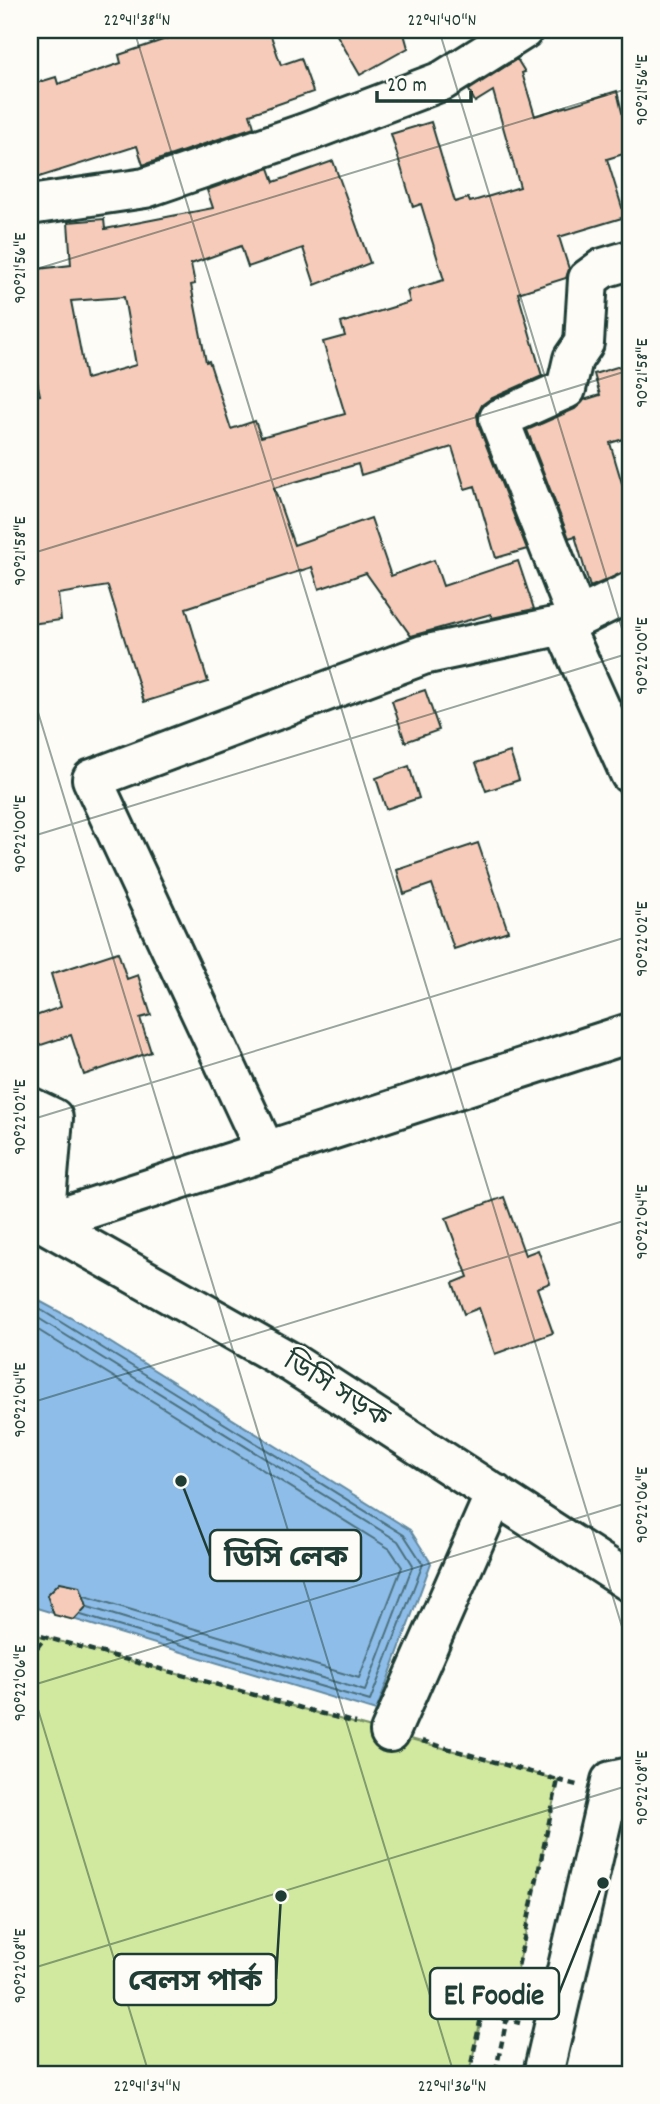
<svg xmlns="http://www.w3.org/2000/svg" width="660" height="2104" font-family="Dekko,'Noto Sans Bengali',sans-serif">
  <rect width="100%" height="100%" fill="#fdfcf7"/>
  <filter id="ink" filterUnits="userSpaceOnUse"><feTurbulence type="fractalNoise" baseFrequency=".0143" numOctaves="2"/><feDisplacementMap in="SourceGraphic" scale="14" xChannelSelector="R" yChannelSelector="G"/><feConvolveMatrix kernelMatrix="1 2 1 2 8 2 1 2 1" color-interpolation-filters="sRGB"/></filter>
  <g filter="url(#ink)">
    <path fill="#d1e99e" stroke="#789369" stroke-width="2" d="M30,1633L558,1780L507,2020L482,2014L469,2074H30Z"/>
    <path fill="#8ebde9" stroke="#628aa1" stroke-width="2" d="M30,1296L71,1318L410,1530L431,1563L376,1711L30,1606Z"/>
    <g fill="none" stroke-linecap="round" stroke-linejoin="round">
      <path stroke="#4b707c" stroke-width="2" d="M30,1303L404,1535L423,1564L370,1701L81,1615
        M30,1313L398,1541L413,1565L365,1691L88,1607
        M30,1325L390,1549L402,1567L359,1678L85,1596"/>
    </g>
    <path fill="#f7cbba" stroke="#1f3d34" stroke-width="2" fill-rule="evenodd" d="M192,30H269L281,65L301,58L313,92L250,114L254,127L143,165L137,146L30,180V85L56,77L58,84L121,63L119,55Z
      M334,30H403L408,48L360,75Z
      M517,59L525,72L522,73L535,116L617,91L630,146V152L607,159L625,217L559,237L569,269L566,278L518,293L542,376L490,399L482,405L477,415L479,427L527,549L496,558L475,486L465,489L452,447L361,475L358,464L274,488L294,545L371,518L391,576L434,560L443,586L518,561L534,609L492,618L491,614L411,636L366,573L319,589L312,567L186,608L208,682L144,702L108,586L58,594L61,620L30,624V396L40,395L30,347V270L71,265L68,222L104,219L105,229L213,208L207,190L269,168L274,182L333,161L370,263L315,285L303,248L248,267L241,246L191,264L195,284L191,285L206,362L209,361L231,429L255,421L261,437L345,414L323,342L345,336L341,323L410,302L407,291L444,280L421,204L413,207L391,134L431,122L455,202L468,198L470,202L520,187L493,91L475,102L469,90ZM124,297L136,365L86,379L71,301Z
      M630,363V437L610,443L630,510V570L590,587L575,536L569,538L527,430L575,409L584,400L600,395L594,374Z
      M425,690L439,730L405,742L392,701Z
      M510,752L519,780L486,791L476,763Z
      M409,766L419,798L386,809L376,778Z
      M478,843L508,931L454,949L432,884L404,894L397,870Z
      M118,952L127,979L138,975L151,1015L140,1018L151,1052L84,1075L71,1035L38,1046L30,1018L61,1007L51,974Z
      M504,1197L525,1255L538,1250L550,1283L537,1288L553,1333L495,1354L479,1308L464,1314L453,1283L468,1277L446,1218Z
      M60,1582L80,1586L87,1606L74,1620L54,1615L47,1595Z"/>
    <g fill="none" stroke-linecap="round" stroke-linejoin="round">
      <defs>
        <path id="minor" d="M30,205L145,188L305,133L442,81L523,30
          M630,592L563,625L630,774
          M577,617L499,419L566,389L573,359L584,343L588,279L603,268L630,260
          M30,1107L53,1118L44,1223L630,1033
          M266,1152L92,779L423,655L563,625
          M30,1219L44,1223L292,1363L630,1582
          M390,1732L495,1494
          M543,2074L611,1781L630,1777"/>
      </defs>
      <use href="#minor" stroke="#1f3d34" stroke-width="44"/>
      <path stroke="#1f3d34" stroke-width="4.5" stroke-dasharray="7 5" stroke-linecap="butt" d="M30,1633L356,1723
        M30,1657L45,1637
        M422,1741L558,1780L495,2074
        M558,1780L577,1785
        M469,2074L482,2013L520,2023"/>
      <use href="#minor" stroke="#fdfcf7" stroke-width="38"/>
    </g>
  </g>
  <path fill="none" stroke="#1f3d34" stroke-width="2" stroke-opacity="0.45" d="M134,30L630,1653M439,30L630,655M30,271L630,88M30,554L630,370M30,686L454,2074M30,837L630,653M30,1120L630,936M30,1403L630,1219M30,1683L149,2074M30,1686L630,1502M30,1969L630,1785M611,2074L630,2068"/>
  <g text-anchor="middle" dominant-baseline="central" stroke-width="5" stroke-linejoin="round" paint-order="stroke">
    <g font-size="28" fill="#1f3d34" stroke="#fdfcf7">
      <text transform="translate(335 1392) rotate(32)">ডিসি সড়ক</text>
    </g>
  </g>
  <path fill="none" stroke="#1f3d34" stroke-width="2.5" d="M181 1481L210 1556M281 1896L276 1979M603 1883L559 1993"/>
  <g fill="#1f3d34" stroke="#fdfcf7" stroke-width="2.5">
    <circle cx="181" cy="1481" r="7"/>
    <circle cx="281" cy="1896" r="7"/>
    <circle cx="603" cy="1883" r="7"/>
  </g>
  <g fill="#fdfcf7" stroke="#1f3d34" stroke-width="2.5">
    <rect x="210" y="1530" width="151" height="51" rx="7"/>
    <rect x="114" y="1954" width="162" height="51" rx="7"/>
    <rect x="430" y="1968" width="129" height="51" rx="7"/>
  </g>
  <g font-size="30" text-anchor="middle" font-weight="bold" fill="#1f3d34">
    <text x="286" y="1566">ডিসি লেক</text>
    <text x="195" y="1990">বেলস পার্ক</text>
    <text x="494" y="2004">El Foodie</text>
  </g>
  <rect width="660" height="2104" fill="none" stroke="#fdfcf7" stroke-width="77"/>
  <path d="M377 91v10h94v-10" fill="none" stroke="#1f3d34" stroke-width="3.5"/>
  <text x="387" y="91" font-size="21" fill="#1f3d34" stroke="#fdfcf7" stroke-width="5" paint-order="stroke">20 m</text>
  <rect x="38" y="38" width="584" height="2028" fill="none" stroke="#1f3d34" stroke-width="2.5"/>
  <g font-size="18" text-anchor="middle" fill="#1f3d34">
    <text x="137" y="25">22°41'38"N</text>
    <text x="442" y="25">22°41'40"N</text>
    <text transform="translate(641 90) rotate(-90)" y="6">90°21'56"E</text>
    <text transform="translate(19 268) rotate(-90)" y="6">90°21'56"E</text>
    <text transform="translate(641 373) rotate(-90)" y="6">90°21'58"E</text>
    <text transform="translate(19 551) rotate(-90)" y="6">90°21'58"E</text>
    <text transform="translate(641 656) rotate(-90)" y="6">90°22'00"E</text>
    <text transform="translate(19 834) rotate(-90)" y="6">90°22'00"E</text>
    <text transform="translate(641 939) rotate(-90)" y="6">90°22'02"E</text>
    <text transform="translate(19 1117) rotate(-90)" y="6">90°22'02"E</text>
    <text transform="translate(641 1222) rotate(-90)" y="6">90°22'04"E</text>
    <text transform="translate(19 1400) rotate(-90)" y="6">90°22'04"E</text>
    <text transform="translate(641 1505) rotate(-90)" y="6">90°22'06"E</text>
    <text transform="translate(19 1683) rotate(-90)" y="6">90°22'06"E</text>
    <text transform="translate(641 1788) rotate(-90)" y="6">90°22'08"E</text>
    <text transform="translate(19 1966) rotate(-90)" y="6">90°22'08"E</text>
    <text x="147" y="2091">22°41'34"N</text>
    <text x="452" y="2091">22°41'36"N</text>
  </g>
</svg>
